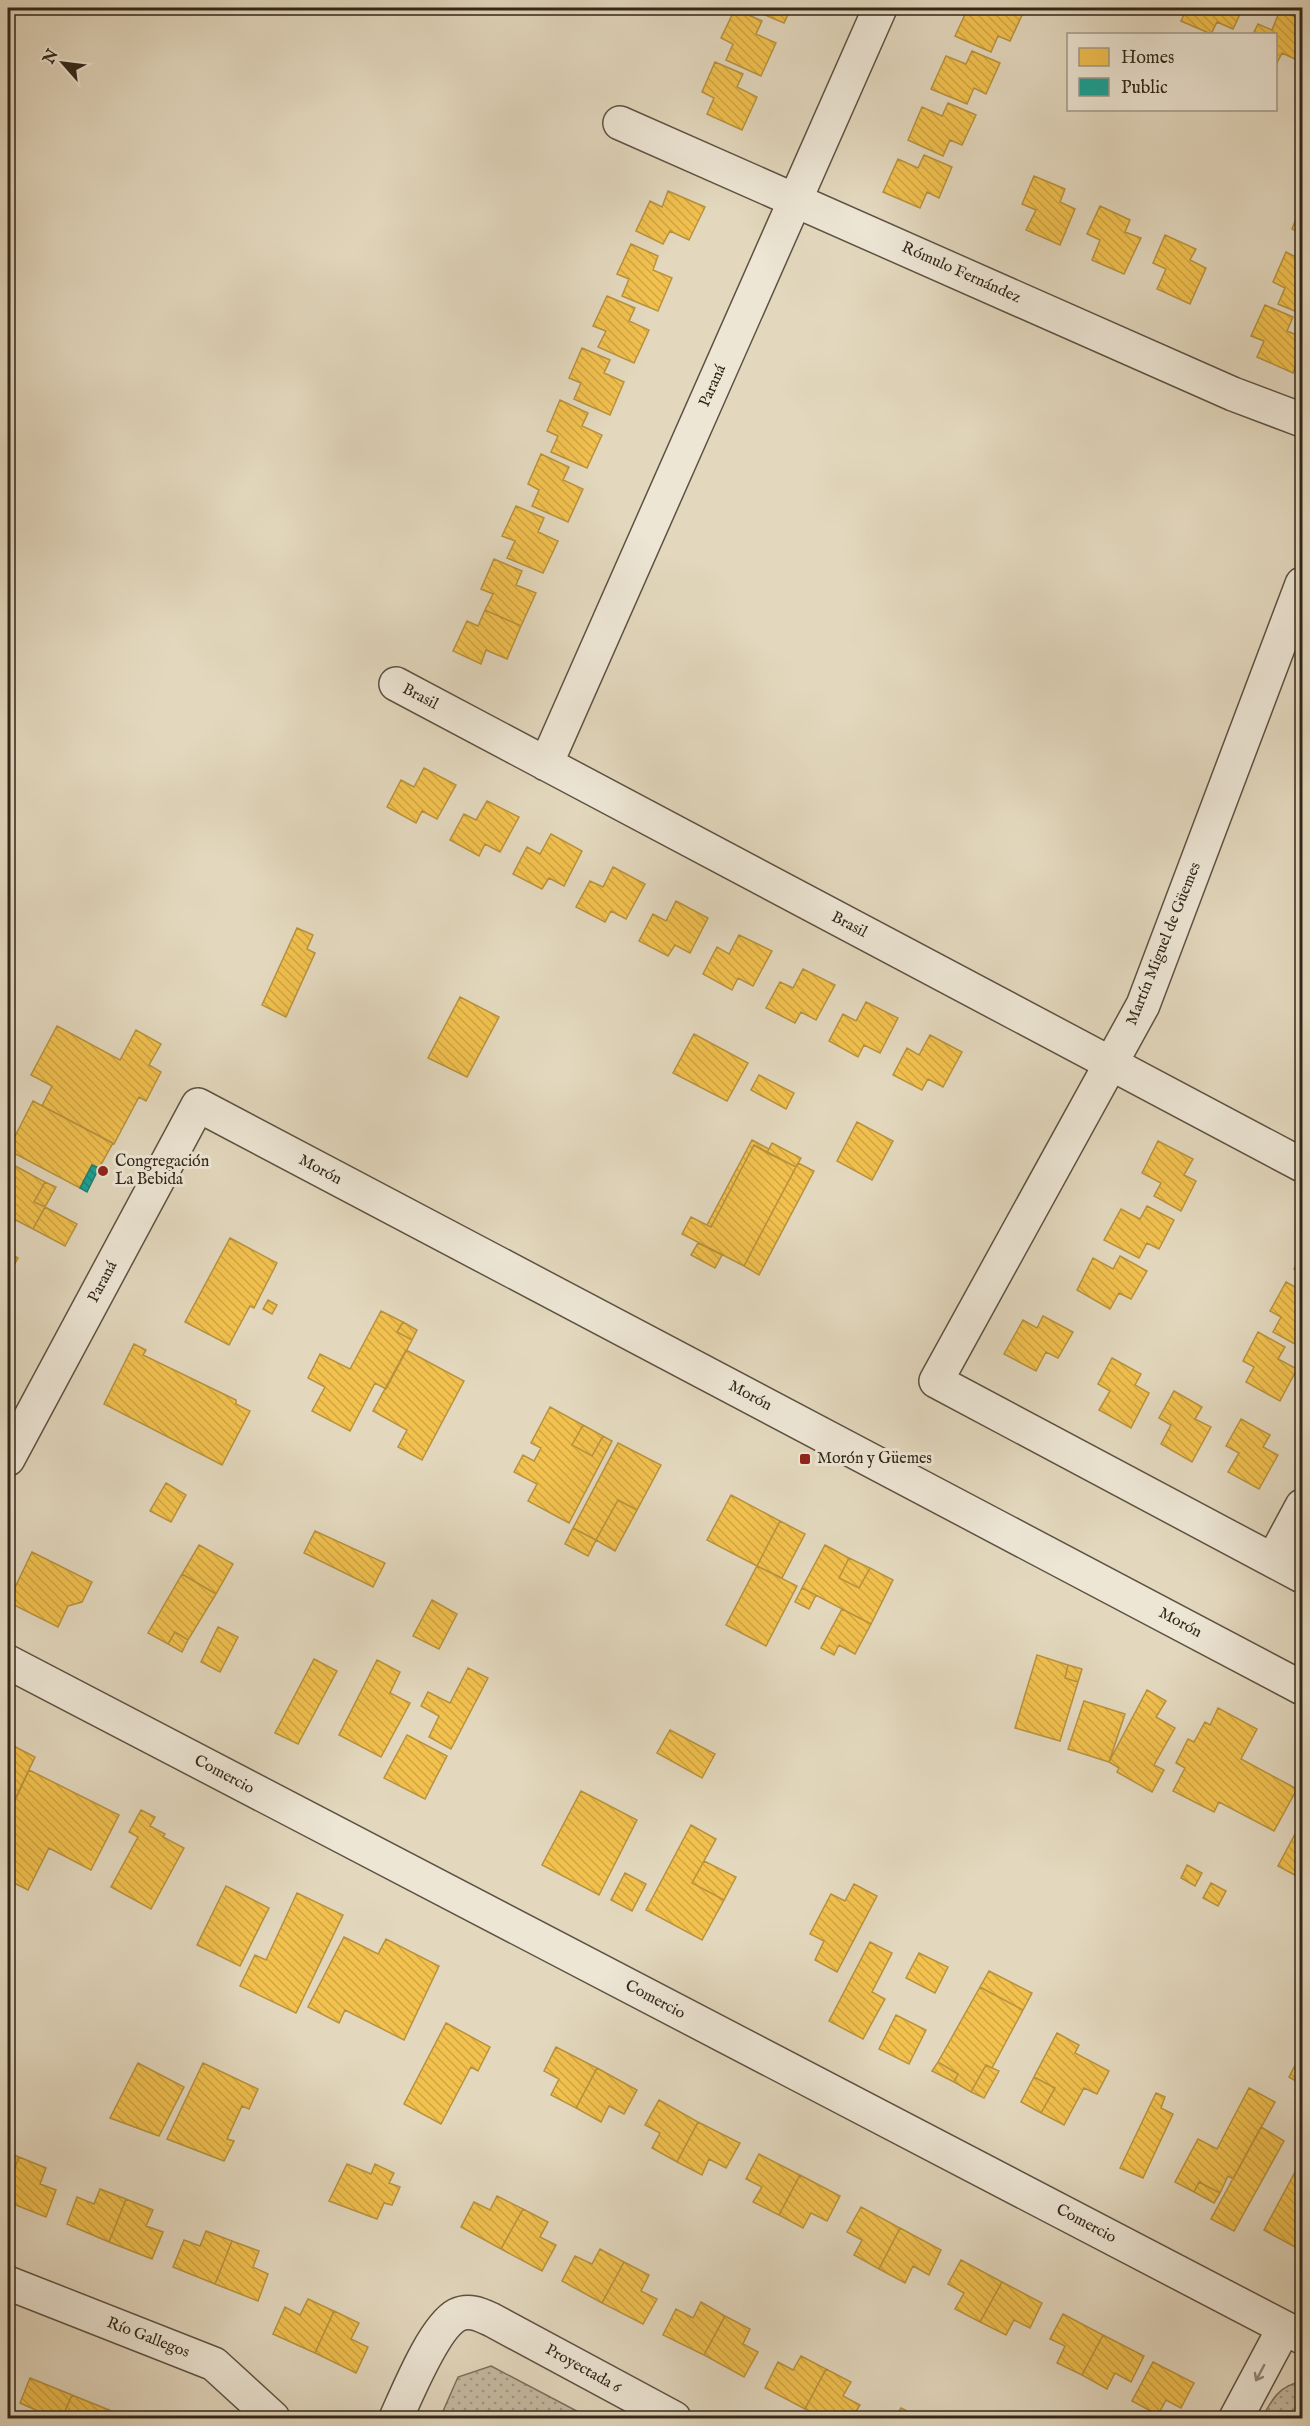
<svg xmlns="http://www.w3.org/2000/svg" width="1310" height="2426" font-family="'IM FELL English',serif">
  <defs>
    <pattern id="grass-dots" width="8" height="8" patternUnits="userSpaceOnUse" patternTransform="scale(1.5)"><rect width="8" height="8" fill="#c5baa2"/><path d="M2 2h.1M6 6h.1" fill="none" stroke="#a19783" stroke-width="1.8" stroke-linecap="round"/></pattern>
    <pattern id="homes-back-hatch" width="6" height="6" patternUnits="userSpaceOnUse" patternTransform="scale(1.5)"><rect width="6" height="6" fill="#f2c14e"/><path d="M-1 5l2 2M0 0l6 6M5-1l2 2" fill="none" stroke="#d0a644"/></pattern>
    <pattern id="public-back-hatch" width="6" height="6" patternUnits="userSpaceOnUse" patternTransform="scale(1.5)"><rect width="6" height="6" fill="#17a398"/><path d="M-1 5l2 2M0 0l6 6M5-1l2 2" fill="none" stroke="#15857b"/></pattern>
  </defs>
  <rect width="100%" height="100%" fill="#e3d8be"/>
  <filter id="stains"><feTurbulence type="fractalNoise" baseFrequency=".00333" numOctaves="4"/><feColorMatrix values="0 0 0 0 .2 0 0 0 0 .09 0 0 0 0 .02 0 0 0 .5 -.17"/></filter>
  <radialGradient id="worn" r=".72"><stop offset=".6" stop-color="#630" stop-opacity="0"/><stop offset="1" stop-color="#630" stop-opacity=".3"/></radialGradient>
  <path fill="url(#grass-dots)" stroke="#7c705e" stroke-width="1.5" d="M491,2366L590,2418H440L458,2377Z
    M1302,2382V2418H1262C1271,2401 1280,2384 1302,2382Z"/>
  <path fill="url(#homes-back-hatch)" stroke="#b8923e" stroke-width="1.5" d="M749,8H791L784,23Z
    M968,8H981L990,12L992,8H1016L1024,11L1010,41L998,36L991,52L955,36Z
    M1187,8H1243L1233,29L1217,22L1211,34L1181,21Z
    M735,9L762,21L756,34L776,43L761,76L726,60L733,44L721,38Z
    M1280,10L1302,20V48L1297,60L1282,53L1276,65V34H1253L1258,24L1272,30Z
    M972,51L1000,63L986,94L974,88L967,104L931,89L946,56L966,64Z
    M715,62L743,74L737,87L757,97L742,130L707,114L714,98L702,92Z
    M948,103L976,115L962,145L950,140L943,156L908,140L922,107L942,116Z
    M924,155L952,167L939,198L927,192L920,208L883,192L898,159L918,168Z
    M1034,176L1065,189L1060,202L1075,209L1060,245L1026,230L1036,210L1022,204Z
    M668,191L705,207L689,240L670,231L663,244L636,231L650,201L662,207Z
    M1302,204V234L1292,229Z
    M1100,206L1130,220L1125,232L1141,238L1124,274L1092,260L1100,240L1087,234Z
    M1165,235L1196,249L1190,260L1206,268L1190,304L1157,289L1166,269L1153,263Z
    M1302,237V252L1298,250Z
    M631,244L658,256L653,270L672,278L658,311L622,296L629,279L617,274Z
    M1286,252L1302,260V314L1278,304L1285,288L1273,282Z
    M607,296L635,308L629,321L649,330L634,363L598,347L606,331L593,326Z
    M1265,305L1293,317L1287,331L1302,337V350L1293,373L1257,357L1264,341L1251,336Z
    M582,348L610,360L604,373L624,382L610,415L574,399L581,383L569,378Z
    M560,400L588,413L582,426L602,435L587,468L551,452L558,436L547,431Z
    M541,454L569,467L563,480L583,489L568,522L532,506L539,490L528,484Z
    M516,506L544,518L538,532L558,541L543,573L507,558L515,541L502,536Z
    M494,559L522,571L516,585L536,593L521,626L485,610L493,594L481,589Z
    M485,610L521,626L507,659L486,650L481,664L453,651L467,621L478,626Z
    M424,768L456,785L437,819L422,811L416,823L387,807L401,780L414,787Z
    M487,801L519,817L500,852L485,844L479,856L450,840L464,814L476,820Z
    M551,834L582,851L564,886L549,878L542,889L513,874L527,847L540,854Z
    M613,867L645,884L626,919L611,911L605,922L576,907L590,881L603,887Z
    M676,901L708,918L690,953L675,945L668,956L639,941L653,914L666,921Z
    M297,928L313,935L307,949L315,953L286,1017L262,1005Z
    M739,935L772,951L753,986L738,978L732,990L703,974L717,947L729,954Z
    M803,969L835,985L816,1020L801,1012L795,1023L766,1008L780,982L793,988Z
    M460,997L499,1017L467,1077L428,1058Z
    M866,1002L898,1018L880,1053L864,1045L858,1057L829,1041L843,1014L856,1021Z
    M57,1026L120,1060L136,1030L161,1044L149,1065L161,1072L146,1101L139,1097L114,1144L42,1106L52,1086L31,1075Z
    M694,1034L748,1063L727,1101L673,1073Z
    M930,1035L962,1052L943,1087L928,1079L922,1090L893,1075L907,1048L919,1055Z
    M759,1075L794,1093L786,1109L751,1090Z
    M33,1101L113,1143L99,1168L92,1165L80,1188L8,1150Z
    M857,1122L893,1141L872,1180L837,1161Z
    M752,1140L769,1149L767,1153L754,1145L711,1227L707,1225Z
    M1158,1141L1193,1159L1184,1175L1196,1181L1181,1211L1154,1196L1161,1183L1142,1173Z
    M772,1143L801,1158L796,1167L767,1153Z
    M754,1145L796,1167L744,1266L682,1234L691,1217L711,1227Z
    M8,1162L45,1182L34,1202L45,1207L33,1229L8,1216Z
    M798,1163L814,1171L759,1275L744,1266Z
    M45,1182L56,1187L45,1207L34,1202Z
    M1147,1206L1174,1220L1159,1249L1147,1243L1139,1258L1104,1240L1121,1209L1140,1219Z
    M45,1207L77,1224L65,1246L33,1229Z
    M230,1238L277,1263L254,1308L250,1306L229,1345L185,1322Z
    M698,1243L722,1255L715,1268L691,1255Z
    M8,1252L18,1258L8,1276Z
    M1302,1253V1274L1294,1269Z
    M1120,1256L1147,1271L1131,1299L1119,1293L1110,1309L1077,1290L1093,1258L1113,1269Z
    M1286,1282L1302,1291V1348L1273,1332L1281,1317L1270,1311Z
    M268,1300L277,1305L272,1314L263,1309Z
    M381,1311L403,1322L397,1332L412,1340L386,1389L375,1383L350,1431L312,1411L325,1387L308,1378L320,1354L350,1369Z
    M1043,1316L1073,1332L1058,1358L1046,1352L1036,1371L1004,1354L1023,1320L1037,1328Z
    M403,1322L417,1330L412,1340L397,1332Z
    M1258,1332L1285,1347L1278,1359L1297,1369L1280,1401L1246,1382L1254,1367L1243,1361Z
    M134,1344L146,1350L143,1355L236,1400V1404L250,1411L222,1465L104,1404Z
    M406,1350L464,1381L422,1460L398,1447L407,1430L373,1411Z
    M1112,1358L1141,1374L1135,1385L1149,1393L1131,1428L1099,1410L1110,1391L1098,1384Z
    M1174,1391L1202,1407L1195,1419L1211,1427L1192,1462L1161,1444L1171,1425L1159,1418Z
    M550,1407L583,1425L572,1445L592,1456L603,1436L612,1441L569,1523L528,1501L537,1484L514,1472L523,1455L534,1461L541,1448L531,1443Z
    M1241,1419L1270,1435L1263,1447L1278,1455L1259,1489L1228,1472L1239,1453L1226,1446Z
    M583,1425L603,1436L592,1456L572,1445Z
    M618,1443L661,1465L637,1510L618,1500L596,1540L573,1528Z
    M166,1483L186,1495L171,1522L150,1511Z
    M731,1495L780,1521L757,1566L707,1540Z
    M618,1500L637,1510L615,1551L596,1540Z
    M780,1521L805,1534L782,1578L757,1566Z
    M573,1528L596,1540L588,1556L565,1544Z
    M315,1531L385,1563L373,1587L304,1553Z
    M199,1545L233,1564L216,1594L182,1574Z
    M825,1545L849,1558L839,1578L859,1588L870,1568L893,1580L871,1624L802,1588Z
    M32,1552L92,1582L82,1602L68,1606L58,1627L8,1602Z
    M849,1558L870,1568L859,1588L839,1578Z
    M757,1566L797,1586L766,1646L726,1625Z
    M182,1574L216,1594L188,1640L175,1632L168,1644L148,1633Z
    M802,1588L816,1595L809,1609L795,1602Z
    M432,1600L457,1614L439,1649L413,1636Z
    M842,1609L871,1624L855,1654L839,1645L834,1655L821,1648Z
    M218,1627L238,1637L220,1672L201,1662Z
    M175,1632L188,1640L182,1652L168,1644Z
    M1037,1655L1068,1665L1065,1678L1078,1682L1060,1741L1015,1728Z
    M314,1659L337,1671L298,1744L275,1733Z
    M377,1660L400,1672L390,1693L410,1703L381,1757L339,1735Z
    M1068,1665L1082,1669L1078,1682L1065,1678Z
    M468,1668L488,1678L451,1749L429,1737L439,1716L421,1706L428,1692L450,1703Z
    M1147,1690L1166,1701L1156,1717L1175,1728L1154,1765L1164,1770L1152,1792L1117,1772L1119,1768L1109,1762Z
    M1084,1701L1125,1714L1109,1762L1068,1749Z
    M1218,1708L1257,1729L1241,1759L1297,1789L1274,1831L1219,1802L1214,1812L1173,1791L1185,1768L1176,1763L1188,1739L1194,1742L1205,1722L1210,1725Z
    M670,1730L715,1754L702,1778L657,1753Z
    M407,1735L447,1756L425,1799L384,1778Z
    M8,1743L35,1757L8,1814Z
    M29,1770L119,1815L91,1870L49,1848L28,1890L8,1880V1816Z
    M581,1791L637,1820L599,1895L542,1865Z
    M141,1810L155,1817L150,1826L165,1834L163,1837L184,1848L151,1909L111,1887L138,1837L129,1832Z
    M1302,1821V1879L1278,1866Z
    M691,1825L716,1839L692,1883L724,1900L702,1940L646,1910Z
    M704,1861L736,1877L724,1900L692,1883Z
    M1187,1865L1202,1873L1195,1886L1181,1878Z
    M625,1873L646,1884L632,1911L611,1900Z
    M1211,1883L1226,1891L1218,1906L1203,1898Z
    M854,1884L877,1896L837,1972L815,1960L824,1941L810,1934L831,1894L845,1901Z
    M226,1886L269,1908L240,1966L197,1945Z
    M297,1893L343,1915L296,2013L240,1986L255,1955L266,1960Z
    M344,1937L378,1954L386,1939L439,1966L404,2040L345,2010L339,2023L308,2007Z
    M870,1942L892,1953L872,1992L885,1999L863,2039L829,2021Z
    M919,1953L948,1967L935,1993L906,1978Z
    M989,1971L1032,1993L1023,2010L980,1987Z
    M980,1987L1023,2010L992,2068L986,2065L971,2092L954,2082L958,2074L938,2062Z
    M896,2015L926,2030L909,2064L879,2049Z
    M446,2023L490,2047L478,2071L471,2067L441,2124L404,2104Z
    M1057,2033L1079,2045L1075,2053L1109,2071L1097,2094L1084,2088L1064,2125L1041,2113L1055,2088L1034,2077Z
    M556,2047L597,2068L576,2108L551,2095L559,2079L544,2071Z
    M1302,2052V2085L1289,2077Z
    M938,2062L958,2074L954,2082L932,2071Z
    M138,2063L184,2087L159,2136L110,2118Z
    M203,2063L258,2089L249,2109L242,2106L227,2139L234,2141L224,2161L167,2139Z
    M986,2065L999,2071L984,2098L971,2092Z
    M597,2068L637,2090L624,2114L609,2106L601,2122L576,2108Z
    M1034,2077L1055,2088L1041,2113L1021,2102Z
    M1249,2088L1275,2102L1233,2179L1228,2176L1220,2193L1199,2182L1194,2192L1175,2182L1198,2139L1217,2149Z
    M1156,2093L1165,2097L1161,2108L1173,2114L1143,2178L1120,2168Z
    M659,2100L698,2122L677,2162L652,2148L660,2133L645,2125Z
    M698,2122L740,2143L726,2168L709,2159L702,2175L677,2162Z
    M1261,2127L1284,2141L1234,2231L1211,2219Z
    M8,2153L19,2157L8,2186Z
    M759,2154L800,2175L779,2215L753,2202L762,2187L746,2179Z
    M19,2157L46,2168L40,2184L56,2190L46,2217L8,2202V2186Z
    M1302,2159V2238L1301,2237L1295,2247L1264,2230Z
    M347,2164L371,2174L375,2164L394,2173L389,2183L400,2187L392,2205L384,2203L377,2219L329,2201Z
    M800,2175L840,2196L827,2221L811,2213L803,2228L779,2215Z
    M1199,2182L1220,2193L1214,2203L1194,2192Z
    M100,2189L126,2199L109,2242L67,2224L77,2197L94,2204Z
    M497,2196L523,2209L501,2249L461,2227L474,2202L490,2210Z
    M126,2199L153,2210L146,2226L163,2232L152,2259L109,2242Z
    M861,2207L900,2228L879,2269L854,2255L862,2240L847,2232Z
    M523,2209L548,2222L540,2237L556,2245L542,2271L501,2249Z
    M900,2228L941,2250L929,2275L913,2266L905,2283L879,2269Z
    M206,2231L232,2241L215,2284L173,2267L184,2240L200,2246Z
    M1301,2237L1302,2238V2251L1295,2247Z
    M232,2241L259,2251L253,2267L268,2274L258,2301L215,2284Z
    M600,2249L624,2262L602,2303L562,2281L575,2256L592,2264Z
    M961,2260L1002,2282L980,2322L955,2309L964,2293L948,2284Z
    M624,2262L649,2275L641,2291L657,2299L643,2324L602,2303Z
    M1002,2282L1042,2303L1030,2328L1014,2320L1006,2335L980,2322Z
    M308,2299L334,2311L315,2353L273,2334L285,2307L300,2315Z
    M701,2302L725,2316L704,2355L663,2335L676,2309L693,2318Z
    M334,2311L359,2323L351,2339L368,2347L356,2373L315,2353Z
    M1063,2314L1103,2335L1082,2375L1057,2363L1065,2346L1050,2339Z
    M725,2316L750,2329L743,2344L758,2352L744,2377L704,2355Z
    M1103,2335L1144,2356L1131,2382L1115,2373L1107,2389L1082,2375Z
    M801,2356L826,2369L805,2409L765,2388L778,2362L793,2370Z
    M1153,2362L1194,2383L1181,2408L1166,2400L1158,2415L1132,2401Z
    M826,2369L851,2382L843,2396L860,2405L852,2418H823L805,2409Z
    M30,2378L72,2395L62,2418H32L36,2410L20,2403Z
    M72,2395L114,2412L111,2418H62Z
    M901,2408L921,2418H895Z"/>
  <path fill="url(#public-back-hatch)" stroke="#1f7e72" stroke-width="1.5" d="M92,1165L99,1168L87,1192L80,1188Z"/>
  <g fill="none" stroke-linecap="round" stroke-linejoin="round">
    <defs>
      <path id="minor" d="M620,123L1233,394L1302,420
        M1302,584L1143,1005L936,1381L1302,1576
        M396,684L1302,1165
        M546,764L880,8
        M8,1459L198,1105L1302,1688
        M1273,1560L1302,1506
        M8,1662L1302,2337
        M8,2283L214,2364L273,2418
        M396,2418C407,2394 434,2327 457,2315C469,2309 481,2315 492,2320L674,2418
        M1236,2418L1284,2328"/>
    </defs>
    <use href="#minor" stroke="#5e5242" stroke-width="36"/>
    <use href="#minor" stroke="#ede6d5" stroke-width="33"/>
  </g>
  <defs><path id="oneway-shaft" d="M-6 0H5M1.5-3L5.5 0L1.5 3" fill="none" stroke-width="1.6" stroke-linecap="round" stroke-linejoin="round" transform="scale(1.5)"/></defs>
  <use stroke="#908677" href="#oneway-shaft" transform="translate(1260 2373) rotate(118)"/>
  <g fill="#8f2418" stroke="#ede6d5" stroke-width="2">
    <circle cx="103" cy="1171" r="6"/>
    <rect x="799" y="1453" width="12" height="12" rx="3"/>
  </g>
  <g text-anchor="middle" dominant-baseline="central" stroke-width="6" stroke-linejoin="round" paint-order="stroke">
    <g font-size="16" fill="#322619" stroke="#ede6d5">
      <text transform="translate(961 273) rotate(24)">Rómulo Fernández</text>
      <text transform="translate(713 386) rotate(-66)">Paraná</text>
      <text transform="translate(420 697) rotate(28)">Brasil</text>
      <text transform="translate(849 925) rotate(28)">Brasil</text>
      <text transform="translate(1164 944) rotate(-68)">Martín Miguel de Güemes</text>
      <text transform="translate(320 1170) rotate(28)">Morón</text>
      <text transform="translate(103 1282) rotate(-62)">Paraná</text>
      <text transform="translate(750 1396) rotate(28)">Morón</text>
      <text transform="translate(1180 1623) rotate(28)">Morón</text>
      <text transform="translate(224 1775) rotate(28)">Comercio</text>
      <text transform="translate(655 2000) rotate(28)">Comercio</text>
      <text transform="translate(1086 2224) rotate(28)">Comercio</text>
      <text transform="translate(148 2338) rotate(21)">Río Gallegos</text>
      <text transform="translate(583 2369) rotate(29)">Proyectada 6</text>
    </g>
    <g font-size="16" fill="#322619" stroke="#ede6d5" text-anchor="start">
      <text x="115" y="1162">Congregación<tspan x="115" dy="18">La Bebida</tspan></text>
      <text x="817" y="1459">Morón y Güemes</text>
    </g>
  </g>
  <rect width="1310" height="2426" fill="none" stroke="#e3d8be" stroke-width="30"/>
  <rect x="9" y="9" width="1292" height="2408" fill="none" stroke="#322619" stroke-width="3"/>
  <rect x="15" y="15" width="1280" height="2396" fill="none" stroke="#322619" stroke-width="1.5"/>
  <rect x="1067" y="33" width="210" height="78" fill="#ede6d5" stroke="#a2998a" stroke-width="1.5"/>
  <rect x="1079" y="48" width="30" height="18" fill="#f2c14e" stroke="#a2998a" stroke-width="1.5"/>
  <text x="1121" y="63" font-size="18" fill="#322619">Homes</text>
  <rect x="1079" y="78" width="30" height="18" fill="#17a398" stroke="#a2998a" stroke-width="1.5"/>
  <text x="1121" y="93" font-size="18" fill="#322619">Public</text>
  <g transform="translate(63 63) rotate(298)" stroke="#ede6d5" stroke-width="4.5" paint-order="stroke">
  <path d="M0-4.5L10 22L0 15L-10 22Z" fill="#322619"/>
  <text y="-9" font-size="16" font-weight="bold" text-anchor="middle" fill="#322619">N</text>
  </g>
  <rect width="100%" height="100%" filter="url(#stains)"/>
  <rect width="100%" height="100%" fill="url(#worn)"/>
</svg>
